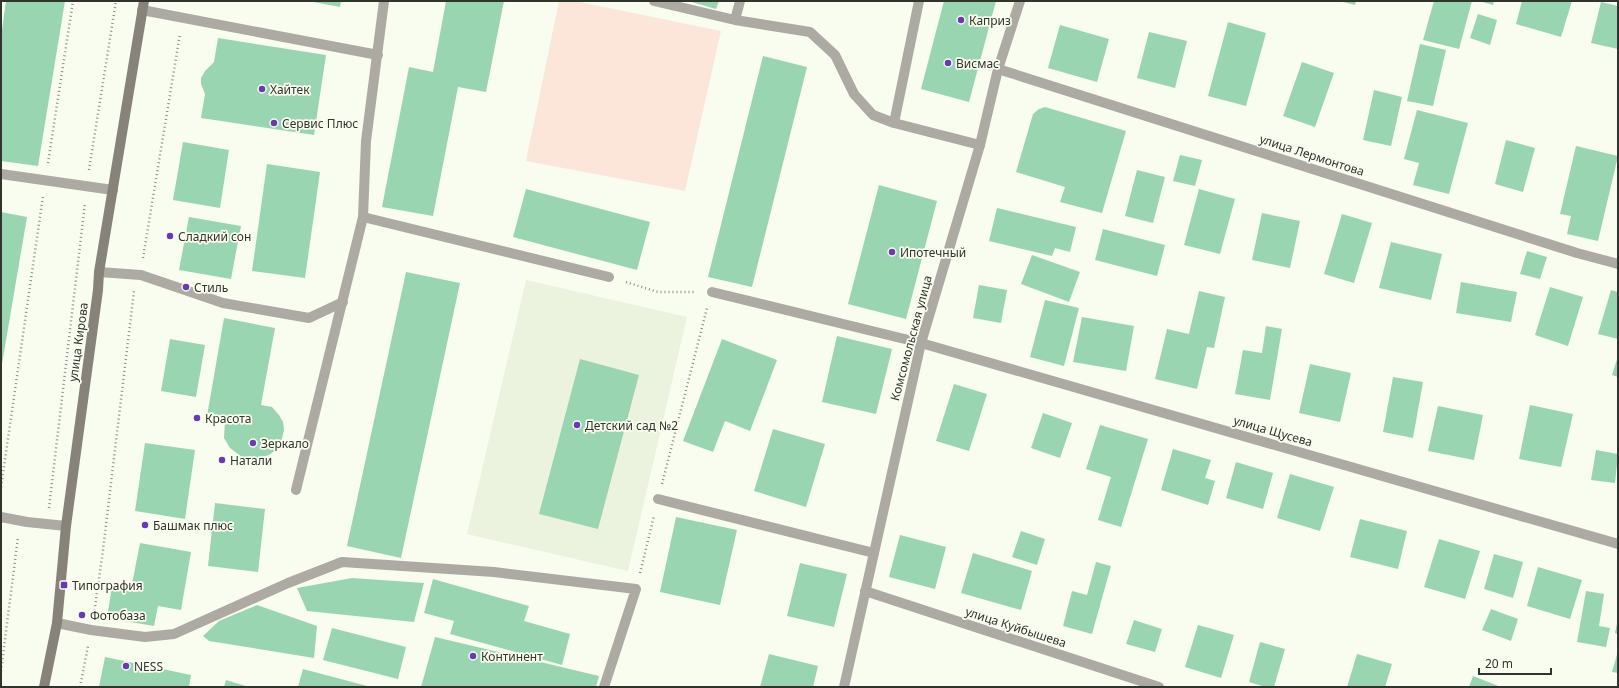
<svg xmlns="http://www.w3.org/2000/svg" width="1619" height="688" font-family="'Noto Sans',sans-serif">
  <rect width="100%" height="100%" fill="#f8fdef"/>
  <path fill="#ebf2dd" d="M526,280L687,317L628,571L467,534Z"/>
  <path fill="#fce6d9" d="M559,1H575L721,31L685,191L526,161Z"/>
  <path fill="#9ad5b1" d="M6,1H65L38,166L1,161V37Z
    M308,1H341L340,7Z
    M446,1H504L486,92L458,87L433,216L382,207L409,67L433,72Z
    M688,1H719L716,9Z
    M944,1H996L969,102L921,89Z
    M1339,1H1356L1355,5Z
    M1434,1H1472L1459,49L1423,40Z
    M1479,1H1494L1493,5Z
    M1522,1H1572L1561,37L1516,24Z
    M1601,2L1618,6V49L1591,43Z
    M1478,14L1497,20L1490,45L1470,38Z
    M1228,22L1266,33L1246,106L1208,96Z
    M1060,25L1109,39L1097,82L1048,68Z
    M1149,32L1187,41L1175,88L1137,78Z
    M218,38L326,55L314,135L201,118L205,94L201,84V78L205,71L214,62Z
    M1420,44L1446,50L1433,106L1407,101Z
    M763,56L807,67L752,287L708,277Z
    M1302,62L1334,73L1315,127L1283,116Z
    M1374,90L1402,97L1391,146L1363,140Z
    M1045,107L1126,131L1102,213L1060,202L1065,187L1016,172L1033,114L1039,109Z
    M1417,110L1468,123L1449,194L1413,185L1419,163L1404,159Z
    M1506,140L1535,148L1523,192L1495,184Z
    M183,142L229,150L220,208L173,200Z
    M1576,146L1618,156L1598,241L1567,234L1571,216L1560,214Z
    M1180,155L1202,160L1195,186L1173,181Z
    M267,164L320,172L305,278L252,271Z
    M1137,170L1165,177L1153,223L1125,216Z
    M879,185L937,201L906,319L848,304Z
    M526,189L650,222L637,270L513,237Z
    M1199,189L1235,199L1220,254L1184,245Z
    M997,208L1076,227L1070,252L1055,248L1052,256L989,241Z
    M1,212L27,217L2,364L1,363Z
    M1262,213L1300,221L1290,268L1252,260Z
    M1342,214L1372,223L1354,283L1324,274Z
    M189,217L241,226L231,279L179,270Z
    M1103,229L1165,245L1157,276L1095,260Z
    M1391,242L1442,254L1431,300L1379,288Z
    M1527,251L1547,257L1540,279L1520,274Z
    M1032,255L1080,272L1069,302L1021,284Z
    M406,272L460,283L401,558L347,546Z
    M1461,282L1517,292L1511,322L1456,313Z
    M979,285L1007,290L1001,323L973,318Z
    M1550,287L1583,297L1568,346L1535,335Z
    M1611,290L1618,292V339L1598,334Z
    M1199,291L1225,297L1214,348L1207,347L1197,389L1155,379L1167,329L1189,334Z
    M1045,300L1079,308L1064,366L1030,357Z
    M1082,317L1134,326L1126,371L1073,362Z
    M224,318L275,328L261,405L272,407L279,415L283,422L284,430L280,447L269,455L252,460L243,458L230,448L224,438L225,419L207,416Z
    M1266,326L1282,329L1270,400L1235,394L1243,350L1262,353Z
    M837,336L892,349L876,414L822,402Z
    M170,339L205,345L196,397L161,391Z
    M722,339L777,360L750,431L725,421L713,452L683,441Z
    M1618,356V377L1612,375Z
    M580,359L639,375L598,529L539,514Z
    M1310,364L1351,373L1340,422L1299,413Z
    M1393,377L1423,382L1413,438L1383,432Z
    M954,384L987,394L969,451L936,441Z
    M1530,405L1573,414L1561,467L1519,459Z
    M1438,406L1483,415L1474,460L1428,451Z
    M1043,413L1072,423L1060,458L1031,448Z
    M1100,425L1148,439L1121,527L1098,520L1111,477L1086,469Z
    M773,429L825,444L806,507L754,491Z
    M145,443L195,450L185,519L135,511Z
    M1173,449L1211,460L1205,478L1215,481L1208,505L1161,490Z
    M1596,450L1618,454L1615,483L1591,480Z
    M1236,462L1273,473L1263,509L1226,498Z
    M1290,474L1334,487L1320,531L1277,518Z
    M215,503L265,509L258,572L208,566Z
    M676,517L737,530L720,605L660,592Z
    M1360,519L1407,531L1398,569L1350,557Z
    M1021,531L1045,539L1037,565L1012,557Z
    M900,535L946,547L935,589L889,577Z
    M1439,539L1480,551L1465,599L1424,587Z
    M140,543L191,552L181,610L158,606L154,626L107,618L112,586L131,589Z
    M973,553L1032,571L1021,610L961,593Z
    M1494,554L1523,562L1513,598L1484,589Z
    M1096,562L1111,566L1092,634L1063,626L1072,591L1087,595Z
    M800,563L847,574L834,627L787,616Z
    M1538,567L1582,580L1570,619L1527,606Z
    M352,578L424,583L414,622L307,611L297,588Z
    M433,579L529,606L524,621L570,634L562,665L450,634L454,621L424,613Z
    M1586,591L1604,594L1599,626L1610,628L1606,647L1577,642Z
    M257,605L317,626L314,658L209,641L203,636L219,621Z
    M1491,609L1518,619L1511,641L1482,630Z
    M1134,620L1162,629L1155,652L1126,644Z
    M1617,623H1618V634L1615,633Z
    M1198,625L1234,635L1221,678L1185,667Z
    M332,628L406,647L398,679L323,660Z
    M435,637L599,676L596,687H421Z
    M1260,642L1285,649L1274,687H1265L1249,682Z
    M1618,651V673L1612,672Z
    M769,654L818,666L813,687H760Z
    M1357,654L1392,664L1385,687H1347Z
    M105,657L191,675L189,687H99Z
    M303,669L371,687H298Z
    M1473,676L1501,687H1469Z
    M226,680L249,687H224Z"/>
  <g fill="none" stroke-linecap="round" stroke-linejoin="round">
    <path stroke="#8d9086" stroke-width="2.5" stroke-dasharray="1 3" stroke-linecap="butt" d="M48,163L73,1
      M89,170L116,1
      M143,258L180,34
      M626,282L658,292H695
      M662,484L707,308
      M1,487L43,196
      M49,508L85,203
      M640,573L654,516
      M94,614L103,550L134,291
      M1,671L18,537
      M80,687L88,646"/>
    <path stroke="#adaaa4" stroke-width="10" d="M654,1L735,20L810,32L835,55L854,94L873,115L894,123L980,145
      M142,10L378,55
      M735,20L740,1
      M894,123L919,1
      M1,174L113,190
      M363,217L366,141L384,1
      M99,272L141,275L223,303L309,318L343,302
      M712,292L921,343
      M296,490L363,217L609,277
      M658,499L874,553
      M1,517L27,522L66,526
      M57,623L91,630L145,637L174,634L288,583L342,562L494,572L636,589L604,687"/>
    <path stroke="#adaaa4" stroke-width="10" d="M998,69L1577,253L1618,264
      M921,343L1618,544
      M865,591L1159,687
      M844,687L921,343L980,145L998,69L1020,1"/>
    <path stroke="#87837b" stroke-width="10" d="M44,687L57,623L66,526L98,290L99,272L144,1"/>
  </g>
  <g fill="#693ab1" stroke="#f8fdef" stroke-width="1.5">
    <circle cx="961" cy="20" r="4"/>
    <circle cx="948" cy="63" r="4"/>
    <circle cx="262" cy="89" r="4"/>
    <circle cx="274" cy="123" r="4"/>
    <circle cx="170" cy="236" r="4"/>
    <circle cx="892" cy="252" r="4"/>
    <circle cx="186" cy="287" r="4"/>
    <circle cx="197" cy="418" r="4"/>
    <circle cx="577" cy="425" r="4"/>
    <circle cx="253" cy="443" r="4"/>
    <circle cx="222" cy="460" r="4"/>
    <circle cx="145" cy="525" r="4"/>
    <rect x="60" y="581" width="8" height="8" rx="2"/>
    <circle cx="82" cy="615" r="4"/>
    <circle cx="473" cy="656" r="4"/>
    <circle cx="126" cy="666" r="4"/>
  </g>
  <g text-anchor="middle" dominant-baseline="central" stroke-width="3.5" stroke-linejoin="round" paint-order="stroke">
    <g font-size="12" fill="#32342e" stroke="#f8fdef" text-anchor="start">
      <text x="969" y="20">Каприз</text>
      <text x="956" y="63">Висмас</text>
      <text x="270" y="89">Хайтек</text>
      <text x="282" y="123">Сервис Плюс</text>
      <text x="178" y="236">Сладкий сон</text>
      <text x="900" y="252">Ипотечный</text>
      <text x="194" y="287">Стиль</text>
      <text x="205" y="418">Красота</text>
      <text x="585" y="425">Детский сад №2</text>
      <text x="261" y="443">Зеркало</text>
      <text x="230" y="460">Натали</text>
      <text x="153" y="525">Башмак плюс</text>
      <text x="72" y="585">Типография</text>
      <text x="90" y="615">Фотобаза</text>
      <text x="481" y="656">Континент</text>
      <text x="134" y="666">NESS</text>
    </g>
    <g font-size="12" fill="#32342e" stroke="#f8fdef">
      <text transform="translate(1312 155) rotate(18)">улица Лермонтова</text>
      <text transform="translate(911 338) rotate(-75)">Комсомольская улица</text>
      <text transform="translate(78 342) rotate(-82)">улица Кирова</text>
      <text transform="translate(1273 431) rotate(16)">улица Щусева</text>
      <text transform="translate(1016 627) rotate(18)">улица Куйбышева</text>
    </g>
  </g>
  <rect width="1619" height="688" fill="none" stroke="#32342e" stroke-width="4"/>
  <path d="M1479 668v6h72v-6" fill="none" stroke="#32342e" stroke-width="2"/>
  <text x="1485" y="668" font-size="12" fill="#32342e" stroke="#f8fdef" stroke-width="3" paint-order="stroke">20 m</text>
</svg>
